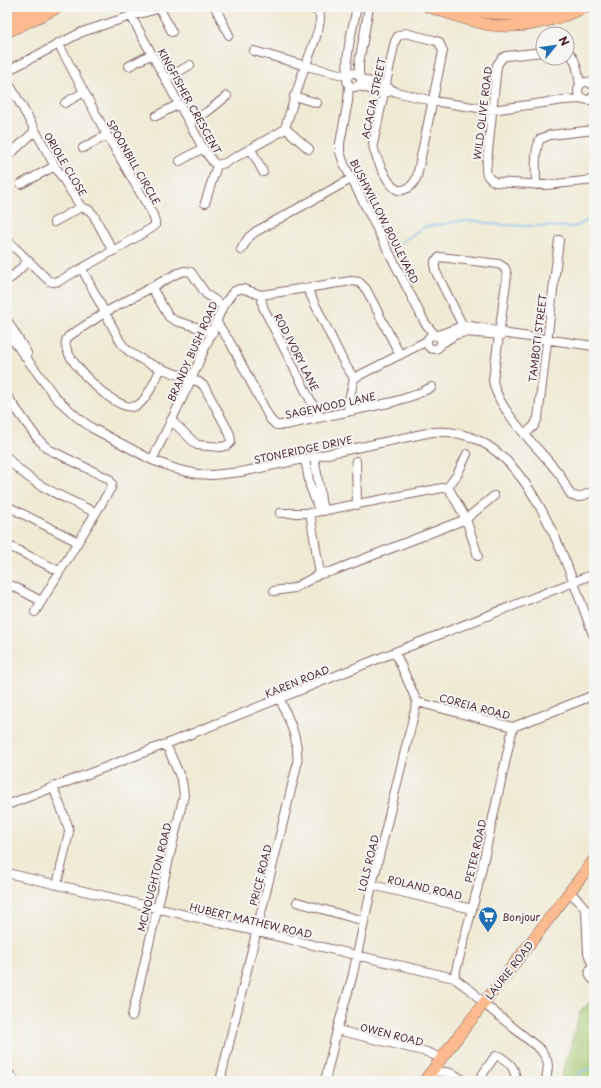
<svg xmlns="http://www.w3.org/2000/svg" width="601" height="1088" font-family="'Playpen Sans',sans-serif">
  <rect width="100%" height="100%" fill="#f6f6f2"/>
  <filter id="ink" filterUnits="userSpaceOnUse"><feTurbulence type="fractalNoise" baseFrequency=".025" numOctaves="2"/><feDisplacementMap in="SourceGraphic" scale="8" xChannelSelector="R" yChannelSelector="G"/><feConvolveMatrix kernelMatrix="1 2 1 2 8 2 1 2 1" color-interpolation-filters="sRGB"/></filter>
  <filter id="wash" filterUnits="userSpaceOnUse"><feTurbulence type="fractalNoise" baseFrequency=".012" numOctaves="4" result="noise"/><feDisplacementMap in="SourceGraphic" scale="16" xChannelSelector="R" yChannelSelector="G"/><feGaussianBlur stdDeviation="0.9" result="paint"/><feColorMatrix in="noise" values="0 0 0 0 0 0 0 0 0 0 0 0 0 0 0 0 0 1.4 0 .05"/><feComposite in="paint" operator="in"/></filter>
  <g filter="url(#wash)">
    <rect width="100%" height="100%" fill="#efead4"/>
    <path fill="#a8c972" stroke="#79744e" d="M594,1000V1081H560L581,1010Z"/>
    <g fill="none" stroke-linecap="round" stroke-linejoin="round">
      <path stroke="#79baee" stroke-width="1.5" d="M397,245L424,227L461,221H476L500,225L570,227L578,226L594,216
        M576,1081L581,1071L594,1068"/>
    </g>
  </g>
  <g filter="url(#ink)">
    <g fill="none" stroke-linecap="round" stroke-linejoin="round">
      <defs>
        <path id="minor" d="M165,7L131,16L203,148L213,162L217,165L225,163L282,131L285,128L304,69
          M215,7L229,35
          M160,9L172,32
          M405,33L433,40L439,42L443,51L417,176C415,182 413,185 408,188C404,190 399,191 396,189C387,184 374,154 373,144L395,41L398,36Z
          M254,51L303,65
          M567,51C577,58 578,74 580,85
          M543,52L506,56L502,58L497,65L486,171C487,177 490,179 495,182L546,185L594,180
          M307,62C310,53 324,20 319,13C316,9 311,8 307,7
          M129,66L152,54
          M310,67L348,76
          M7,71L82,32L131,16
          M347 80a7 7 0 1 1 14 0a7 7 0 1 1-14 0Z
          M349,75C343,61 354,23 357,7
          M359,75V63L369,7
          M166,79L190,65
          M361,79L385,86L396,92L433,101L492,110L564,100L583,99
          M7,80L55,166L81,207
          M349,85L348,101L340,143V152L344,164L425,323L435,335
          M358,86L384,93L389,92
          M594,86C580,72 569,99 589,100L594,96
          M294,96L317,103
          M65,103L84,92
          M156,116L179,104
          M189,122L207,112L227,96
          M285,128L309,149
          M83,148L107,135
          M251,149L263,172
          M7,157L35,131
          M180,161L203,148
          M21,184L55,166
          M536,185C536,171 534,152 540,139L550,135L594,130
          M205,203L217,165
          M54,222L81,207L89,210L93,214L113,251
          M7,240L49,281L53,282L59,281L113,251L155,226V222L153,215L107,135L58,43
          M241,250L248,238L255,232L351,179
          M82,269L121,343C134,362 177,374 199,382L204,386L230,434L231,442L228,445L221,447L197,445L171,420
          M11,278L28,261
          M152,288L169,317L176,321L213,332
          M307,288L344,363L354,378
          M261,295L263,307L319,417
          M7,320L27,353
          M217,323L230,342L270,419L276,425H285L393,402L415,395L432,387
          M7,332L56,398L77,417L92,428L152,460L179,470L198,474L212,475L241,472L432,432C449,431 464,433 480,441C540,471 571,578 594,637
          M464,332L463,326L435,270V261L440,257L499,264L505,268L507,275L493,380C497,411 541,450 560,475C564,482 567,490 572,496L580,497L594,491
          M427 342a7 7 0 1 1 14 0a7 7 0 1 1-14 0Z
          M436,336L457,328L470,326L488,329L508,334L594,346
          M441,344L455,335L465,332L502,335
          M161,368C157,377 145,403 136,406C117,413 70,365 66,347C65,343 66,339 69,336L106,312L176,274L184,271L191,272L206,294L223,306
          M7,396L37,438L48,449L109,479L112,484L111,488L35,612
          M348,411L349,400L354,378L427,341
          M525,434L534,426L538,418L559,240
          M7,457C29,485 65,497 96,513
          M314,457L320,491L321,502L324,511
          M305,459L310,486L318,507
          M152,460L191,380L223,306L233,292L239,289H244L261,295L351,281L359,282L366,289L400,355
          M356,461L357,505
          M448,487L466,519L478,556
          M7,506L78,542
          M280,513H310L448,487L457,475L467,454
          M310,513L320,574
          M7,545L59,571
          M13,586L41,601
          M274,591L294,588L320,574L333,571L466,519L494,496
          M417,702L513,727L594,695
          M53,787L68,826L69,832L57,885
          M7,805L166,744L395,652L594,574
          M7,873L454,978L473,992L483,1003L541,1050L547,1060L548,1066L546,1081
          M372,885L472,909
          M569,892L579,901L586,910L588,953L593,966
          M297,902L364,921
          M594,965C588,970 588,976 594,980
          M454,978L477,890L513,727
          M132,1016L184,795L182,781L166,744
          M337,1030L427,1052L441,1058
          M7,1071L15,1081
          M431,1072C447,1071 451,1071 464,1081
          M220,1081L297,765C300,740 289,721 280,699
          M325,1081L337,1030L352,978L372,885L416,706L417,702L395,652
          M478,1081L493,1059L496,1056H499C509,1062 517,1069 515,1081"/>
        <path id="major" d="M428,7C449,13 469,21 490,25C522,30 557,20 586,7
          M462,7C493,16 526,19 557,7
          M7,21L35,7
          M7,32L59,7
          M424,1081L594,860"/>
      </defs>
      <use href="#minor" stroke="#846666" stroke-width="10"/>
      <use href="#major" stroke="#846666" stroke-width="12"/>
      <use href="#minor" stroke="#fff" stroke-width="8"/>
      <use href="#major" stroke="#fcba8e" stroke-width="11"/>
    </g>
  </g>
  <defs>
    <symbol id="supermarket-pin" viewBox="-11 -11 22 30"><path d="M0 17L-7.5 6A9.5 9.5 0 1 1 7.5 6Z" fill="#1f6fb2" stroke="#f6f6f2"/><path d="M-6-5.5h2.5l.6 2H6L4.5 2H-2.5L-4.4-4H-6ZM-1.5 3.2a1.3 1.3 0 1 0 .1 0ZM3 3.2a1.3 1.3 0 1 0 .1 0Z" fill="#fff"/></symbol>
  </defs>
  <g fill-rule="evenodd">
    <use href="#supermarket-pin" x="477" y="905" width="22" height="30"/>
  </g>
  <g text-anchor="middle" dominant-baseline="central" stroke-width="4" stroke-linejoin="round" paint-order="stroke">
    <g font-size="10" fill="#4a1f2b" stroke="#f6f6f2">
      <text transform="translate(373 98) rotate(-78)">ACACIA STREET</text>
      <text transform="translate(190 101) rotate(61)">KINGFISHER CRESCENT</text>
      <text transform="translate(482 113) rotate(-83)">WILD OLIVE ROAD</text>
      <text transform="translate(134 162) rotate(60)">SPOONBILL CIRCLE</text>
      <text transform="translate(66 164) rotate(59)">ORIOLE CLOSE</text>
      <text transform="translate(385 221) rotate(63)">BUSHWILLOW BOULEVARD</text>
      <text transform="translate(537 338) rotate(-83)">TAMBOTI STREET</text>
      <text transform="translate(192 351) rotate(-66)">BRANDY BUSH ROAD</text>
      <text transform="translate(297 352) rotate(63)">ROD IVORY LANE</text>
      <text transform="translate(330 405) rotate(-12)">SAGEWOOD LANE</text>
      <text transform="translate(303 449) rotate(-12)">STONERIDGE DRIVE</text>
      <text transform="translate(297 681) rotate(-22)">KAREN ROAD</text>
      <text transform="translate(475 706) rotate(15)">COREIA ROAD</text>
      <text transform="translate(475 851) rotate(-77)">PETER ROAD</text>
      <text transform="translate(368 863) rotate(-76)">LOLS ROAD</text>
      <text transform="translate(260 875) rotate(-76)">PRICE ROAD</text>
      <text transform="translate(154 877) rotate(-76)">MCNOUGHTON ROAD</text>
      <text transform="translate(425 887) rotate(13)">ROLAND ROAD</text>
      <text transform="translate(251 920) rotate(13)">HUBERT MATHEW ROAD</text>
      <text transform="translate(509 970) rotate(-52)">LAURIE ROAD</text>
      <text transform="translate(392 1034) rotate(14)">OWEN ROAD</text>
    </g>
    <g font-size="10" fill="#4a1f2b" stroke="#f6f6f2" text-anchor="start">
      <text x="502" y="916">Bonjour</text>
    </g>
  </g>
  <rect width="601" height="1088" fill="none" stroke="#f6f6f2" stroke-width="24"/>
  <g transform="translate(555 46) rotate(61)"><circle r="19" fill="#f6f6f2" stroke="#b1a0a2"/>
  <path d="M0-3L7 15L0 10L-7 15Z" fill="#1f6fb2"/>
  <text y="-6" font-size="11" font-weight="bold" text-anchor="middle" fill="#4a1f2b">N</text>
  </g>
</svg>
